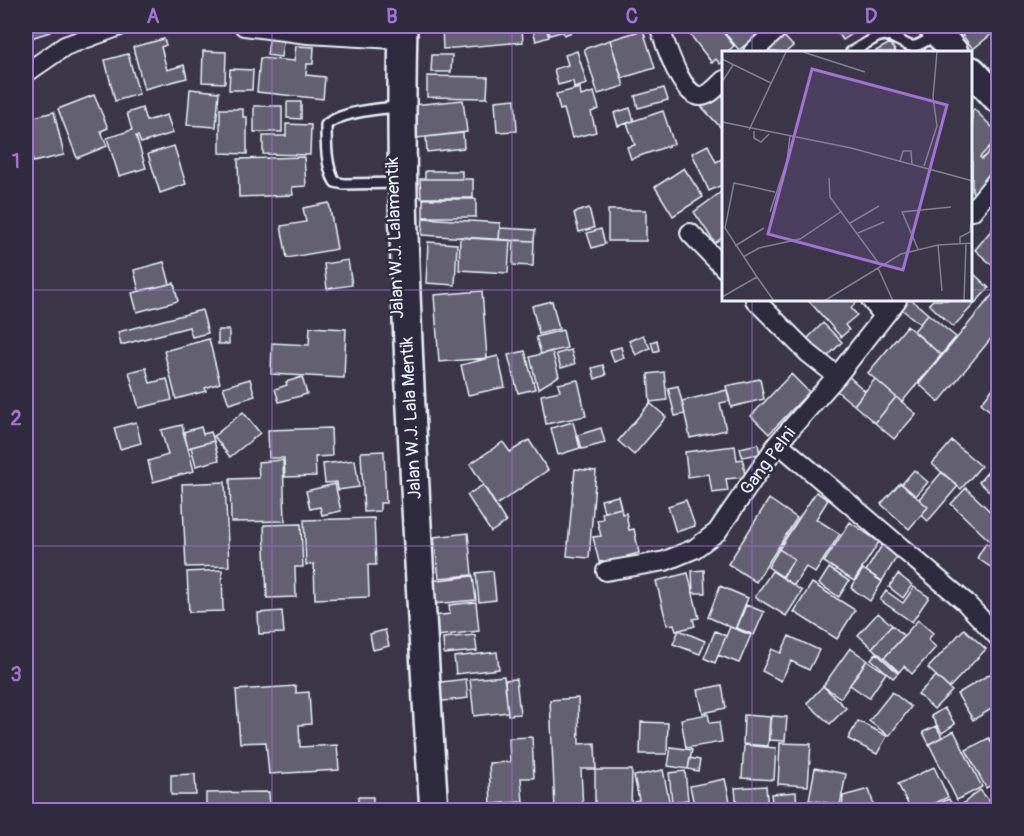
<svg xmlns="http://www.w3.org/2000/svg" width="1024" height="836" font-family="Pangolin,sans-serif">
  <rect width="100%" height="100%" fill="#3a3648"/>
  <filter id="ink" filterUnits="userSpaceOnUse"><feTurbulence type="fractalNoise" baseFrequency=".0167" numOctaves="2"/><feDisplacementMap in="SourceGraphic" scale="12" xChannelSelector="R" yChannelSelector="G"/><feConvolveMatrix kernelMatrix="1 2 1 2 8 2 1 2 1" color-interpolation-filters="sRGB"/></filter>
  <g filter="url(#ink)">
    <path fill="#636171" stroke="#e8f1f8" stroke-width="1.5" d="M26,26H48L50,32L31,38Z
      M460,26H509V30L522,29L523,42L443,49L442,27Z
      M532,26H545L549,37L536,41Z
      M547,26H559L561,32L550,35Z
      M561,26H570L572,32L564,35Z
      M688,26H718L734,46L728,51L729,52H724V61L720,64L716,59L712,63L685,28Z
      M719,26H748L757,36L739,50Z
      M833,26H860L861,28L843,40Z
      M955,26H996L998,29L973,49Z
      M643,30L655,68L622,78L610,40Z
      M780,32L793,46L786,52H757Z
      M270,34L284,36L281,57L267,55Z
      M164,39L166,45L161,47L167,70L184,65L187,78L144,89L133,47Z
      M610,40L624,86L598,94L584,49Z
      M890,43L896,52H874Z
      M296,46L314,47L313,64H307L306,75L325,77L323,99L257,92L260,58L294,61Z
      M203,51L226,52L225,83L202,82Z
      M577,51L587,84L574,88L573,81L558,85L554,69L568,65L565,55Z
      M128,54L139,94L115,101L105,60Z
      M432,55H452L451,72H431Z
      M230,69L253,70L252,90H229Z
      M427,76L488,77L487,98L427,97Z
      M724,83V131L700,105Z
      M580,88L581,96L594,92L599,109L591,112L596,132L572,138L564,109L560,110L556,94Z
      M664,88L668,100L638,108L635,96Z
      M190,89L219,92L216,127L187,125Z
      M94,95L108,128L101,131L107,146L77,158L58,109Z
      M515,99L517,131L497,132L495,101Z
      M463,100L467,132L417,138L413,105Z
      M287,102H301V119L287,118Z
      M254,106H282V132H254Z
      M142,108L146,121L167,115L173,133L141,143L138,136H136L146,168L119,176L107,138L132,130L127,113Z
      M630,108L634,121L618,126L614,113Z
      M220,109H243V117H247V154L220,153Z
      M974,109L998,133V138L980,157L982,159L997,144L998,172L975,195L972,191V112Z
      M663,111L674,144L631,159L627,147L635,145L627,123Z
      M54,112L64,155L33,162L26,131V119Z
      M286,124L311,125L310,155L263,154V136H286Z
      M463,133L464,148L427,152L426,137Z
      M708,145L716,162L724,158V184L709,191L692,153Z
      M174,146L186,184L160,193L148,154Z
      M304,157L306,186L292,187L293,195L239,197L238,159Z
      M684,168L703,197L673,216L655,187Z
      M425,171H462V179H425Z
      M420,179H473V198H421Z
      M724,190V236L715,243L694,212Z
      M423,199H476V217H423Z
      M329,203L337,249L287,258L281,226L306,222L303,208Z
      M589,208L594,228L579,232L574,213Z
      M608,210H646V241H608Z
      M423,218L500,223L499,240L422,235Z
      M998,222V270L975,250Z
      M500,228L535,230L534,241L499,240Z
      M601,229L605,244L592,248L587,233Z
      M460,237L510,240L508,273L459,270Z
      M514,240L534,241L533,266L513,265Z
      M428,242L457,244L455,285L426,283Z
      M348,260L352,285L327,289L324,264Z
      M164,262L170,284L139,291L134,270Z
      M972,272L989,288L953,327L929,304L933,300H972Z
      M174,283L178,301L137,312L132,293Z
      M998,288V330L939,402L919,384Z
      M482,291L487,358L439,362L434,295Z
      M808,300H859L851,308L857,315L845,325L849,330L841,337Z
      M907,300H912L928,314L920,324L900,308Z
      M552,301L559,329L539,334L532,306Z
      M202,310L208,333L192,337L189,327L121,345L118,332Z
      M928,314L956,337L941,355L914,331Z
      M823,323L842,342L824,360L805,341Z
      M907,326L941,355L902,402L868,373Z
      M310,327L346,329L344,378L271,374L272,343L309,345Z
      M218,330H229V344H218Z
      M563,330L567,348L541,354L536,337Z
      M643,335L650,348L636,355L629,341Z
      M209,339L220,383L205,388L206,391L176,399L164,351Z
      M657,340L659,350L654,352L651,342Z
      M621,347L624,358L614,362L610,350Z
      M571,350L575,364L561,368L556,354Z
      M525,351L535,389L518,393L508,355Z
      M552,351L559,376L538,389L530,357Z
      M498,356L505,387L468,395L461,365Z
      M603,365L606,375L595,379L592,368Z
      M146,368L150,383L167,379L172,400L139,408L129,372Z
      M664,372L667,400L650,402L648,374Z
      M845,373L865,391L854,405L833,388Z
      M791,374L809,392L769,434L751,416Z
      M302,377L307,394L279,402L275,389L287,385L286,382Z
      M250,379L255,396L229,404L223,387Z
      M760,379L764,399L731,407L726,386Z
      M875,379L896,397L875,423L854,405Z
      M578,380L586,416L546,424L541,395L560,391L558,384Z
      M998,382V418L981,403Z
      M678,386L685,414L675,416L668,388Z
      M727,390L730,401L720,403L726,430L690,438L682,401Z
      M896,397L916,414L894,439L875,423Z
      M650,403L666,417L634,455L618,441Z
      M243,412L260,433L230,457L214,436Z
      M136,422L141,443L120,449L114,428Z
      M573,422L580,448L558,455L551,428Z
      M182,425L194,471L153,482L148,461L168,455L161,430Z
      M201,427L203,434L211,432L214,441L188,448L183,432Z
      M331,428L332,456L315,457L316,476L285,477L284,458H269L268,430Z
      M601,428L605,443L582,449L578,435Z
      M529,440L548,470L496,505L470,464L503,442L510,452Z
      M214,441L219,460L196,466L191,447Z
      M952,441L981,466L961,489L932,464Z
      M758,444L760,454L742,457L740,448Z
      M735,446L737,460L743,459L745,477L726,479L728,491L712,493L709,474L688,477L685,452Z
      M384,451L386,503H380V511L364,512L361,452Z
      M283,460L285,521L231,522L230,479L259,478L258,462Z
      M355,460L359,487L338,490L337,482L325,483L323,464Z
      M998,460V499L979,482Z
      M575,469L596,471L589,558L567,556Z
      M914,470L928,482L916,496L902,484Z
      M942,472L958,486L928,521L921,515L928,507L919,499Z
      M225,482L229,566L186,567L182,484Z
      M900,483L928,507L909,529L881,504Z
      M335,484L341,511L322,515L320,507L310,509L306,491Z
      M483,485L506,522L491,532L467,495Z
      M966,488L998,519V536L992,543L951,504Z
      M816,492L828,500L816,519L840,534L815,573L806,567L794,585L782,577L794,559L779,549Z
      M618,496L621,508L604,512L601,500Z
      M769,499L797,518L756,582L728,564Z
      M686,500L695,526L676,532L668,506Z
      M621,508L622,514L626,513L629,530L634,529L639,553L627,556L629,565L607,569L605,561L599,562L593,537L601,536L597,520L603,519L602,513Z
      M374,518L376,565H368L369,597L315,599L314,564L306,565L304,520Z
      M850,522L879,542L854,581L824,562Z
      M301,524L303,567H295L296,597L267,598L264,525Z
      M468,533L472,575L439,578L434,537Z
      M986,543L998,551V558L992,568L977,558Z
      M882,545L898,555L882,581L866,571Z
      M779,549L794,559L783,577L768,567Z
      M829,568L849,581L839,597L819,584Z
      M863,569L882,582L870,601L851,588Z
      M222,570L223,611L189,612L187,572Z
      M704,570L705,593H693L692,571Z
      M493,571L496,600L479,602L476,573Z
      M772,571L802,591L786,616L755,597Z
      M688,573L699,618L693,619L695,626L676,631L674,624L667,625L656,581Z
      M898,574L912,585L903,598L889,587Z
      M473,576L476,600L433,604L430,581Z
      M812,583L855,610L837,639L794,612Z
      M720,586L748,598L735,629L708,617Z
      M914,587L929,597L912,622L880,600L886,591L903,603Z
      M476,602L479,631L437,636L434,616L450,614L449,605Z
      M746,605L764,612L754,635L737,628Z
      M282,611L284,633L259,634L258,613Z
      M878,613L892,625L872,648L858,635Z
      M918,620L933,633L928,640L936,647L912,674L904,666L899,672L884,658Z
      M892,625L904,636L884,658L872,648Z
      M730,627L751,635L739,663L718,655Z
      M964,629L986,649L949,688L928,668Z
      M385,630L389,646L373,650L370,634Z
      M679,630L705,641L700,654L673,644Z
      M715,631L726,636L715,663L704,658Z
      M475,635L477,651L444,654L443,638Z
      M789,636L819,650L809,670L791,661L781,681L762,671L772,649L781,653Z
      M850,648L867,660L841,698L823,686Z
      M497,652L499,669L456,674L454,657Z
      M876,653L898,673L893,678L871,659Z
      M867,660L886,673L869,698L850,685Z
      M998,669V697L997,698L998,705L973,720L957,694Z
      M504,676L508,712L474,716L470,679Z
      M936,676L952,691L934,709L918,694Z
      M466,679L468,698L435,702L433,683Z
      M516,679L520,714L508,715L505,680Z
      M722,685L726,708L703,713L698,690Z
      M296,686V693L309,692L311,724L299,725L300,747L337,745L339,770L269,774L266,742L240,743L236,690Z
      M823,686L846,708L830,724L807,703Z
      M892,692L911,707L889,736L869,721Z
      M578,698L579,744L595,743L596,769H581L583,810H555L550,700Z
      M944,708L955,724L942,733L931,716Z
      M708,714L710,723L719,722L722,742L686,748L681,719Z
      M744,715L770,717L768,746L743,744Z
      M772,716L787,717L785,741L770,740Z
      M858,721L887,736L877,754L848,739Z
      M641,722L668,723L667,754H640Z
      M936,726L942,737L929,744L923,732Z
      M954,731L982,787L957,800L929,744Z
      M532,737L534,778H521L523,802L491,804L489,763L510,762L509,738Z
      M989,738L998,755V781L986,788L966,750Z
      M780,743L811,744L808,786L778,784Z
      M744,745L776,748L774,780L742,778Z
      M671,747L692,750L688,769L668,766Z
      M690,758L700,760L698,771L688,769Z
      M934,767L948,797L921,810H911L898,784Z
      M815,768L846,774L840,805L809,800Z
      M595,770H632L631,810H595Z
      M663,770L671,810H636L634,801L639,800L634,776Z
      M685,771L688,800L672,802L669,773Z
      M195,774L196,795H171V775Z
      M725,779L732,810H695L690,786Z
      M766,786L768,810H737L735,788Z
      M998,786V802L991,791Z
      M869,789L875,810H842L843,796Z
      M980,790L997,810H955Z
      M269,792L270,809H206V793Z
      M796,792L797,810H773L771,794Z
      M358,797H373V810H358Z
      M949,799L955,810H924Z
      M691,802L693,810H671L670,806Z
      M530,804V810H490V806Z"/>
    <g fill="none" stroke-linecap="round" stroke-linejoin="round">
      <defs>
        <path id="service" d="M851,52L877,37L885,35C915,44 904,55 936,35
          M399,183L344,184L335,182C326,167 326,143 326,125C340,112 381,108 400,107"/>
        <path id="minor" d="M244,26L308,34L394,39
          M659,26C665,42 681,97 701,96C710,96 718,85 724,80
          M753,52L781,26
          M26,73L65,46L120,26
          M972,211L998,179
          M690,233L724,268
          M755,300L808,353L837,376
          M871,300L884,316
          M778,443L964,601L998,637
          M606,571L665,561L694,549L717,532L778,443L837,376L897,300"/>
        <path id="primary" d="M403,26C400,139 404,252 409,366C416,514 424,662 434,810
          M932,26L954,52
          M972,71L998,99"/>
      </defs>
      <use href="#service" stroke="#e8f1f8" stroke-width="14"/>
      <use href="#minor" stroke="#e8f1f8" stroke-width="22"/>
      <use href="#primary" stroke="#e8f1f8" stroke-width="32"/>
      <use href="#service" stroke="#2f2a3d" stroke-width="9"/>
      <use href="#minor" stroke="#2f2a3d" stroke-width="18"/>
      <use href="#primary" stroke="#2f2a3d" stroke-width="27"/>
    </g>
  </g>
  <path fill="none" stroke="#a171d3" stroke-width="1.5" stroke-opacity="0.55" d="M272,26V810M512,26V810M752,26V52M26,290H724M972,290H998M752,300V810M26,546H998"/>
  <g text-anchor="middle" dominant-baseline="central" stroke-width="5" stroke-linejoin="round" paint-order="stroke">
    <g font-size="18" fill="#e8f1f8" stroke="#2f2a3d">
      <text transform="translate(395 238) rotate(-92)">Jalan W.J. Lalamentik</text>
      <text transform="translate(411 418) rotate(-93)">Jalan W.J. Lala Mentik</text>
      <text transform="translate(768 461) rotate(-53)">Gang Pelni</text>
    </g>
  </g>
  <g transform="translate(722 51)">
    <rect width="250" height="250" fill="#3a3648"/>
    <path fill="none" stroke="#80818e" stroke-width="1.5" d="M81,1L143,21M0,8L49,32M0,31L11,14M0,71L129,97L251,130M27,79L64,1M32,80V87L39,91L47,83M178,110L181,100H189L190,114M202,115L215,75L211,46L215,1M107,127L108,146L158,214M48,161L65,110L68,85M128,172L157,155M136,182L162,171M238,193V186L248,181L249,170M216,194L220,240M13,195L42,177M196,198L180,161L229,156M21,206L37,197L78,188L120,160M156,217L171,250M35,226L52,250M0,246L35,226L3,177L12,132L53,141M102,250L179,203L216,194L251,192M242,250L244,193"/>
    <path fill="#a171d3" fill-opacity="0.15" stroke="#a171d3" stroke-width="3" d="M90,18L225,54L181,219L46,183Z"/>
    <rect width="250" height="250" fill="none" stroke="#e8f1f8" stroke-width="3"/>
  </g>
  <rect width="1024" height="836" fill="none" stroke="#2f2a3d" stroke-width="66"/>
  <rect x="33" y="33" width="958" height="770" fill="none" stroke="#a171d3" stroke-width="2"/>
  <g font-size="20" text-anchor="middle" font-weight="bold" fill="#a171d3">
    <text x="153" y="23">A</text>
    <text x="392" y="23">B</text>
    <text x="632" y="23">C</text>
    <text x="871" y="23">D</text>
    <text x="16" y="168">1</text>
    <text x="16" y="425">2</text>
    <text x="16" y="681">3</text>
  </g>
</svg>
